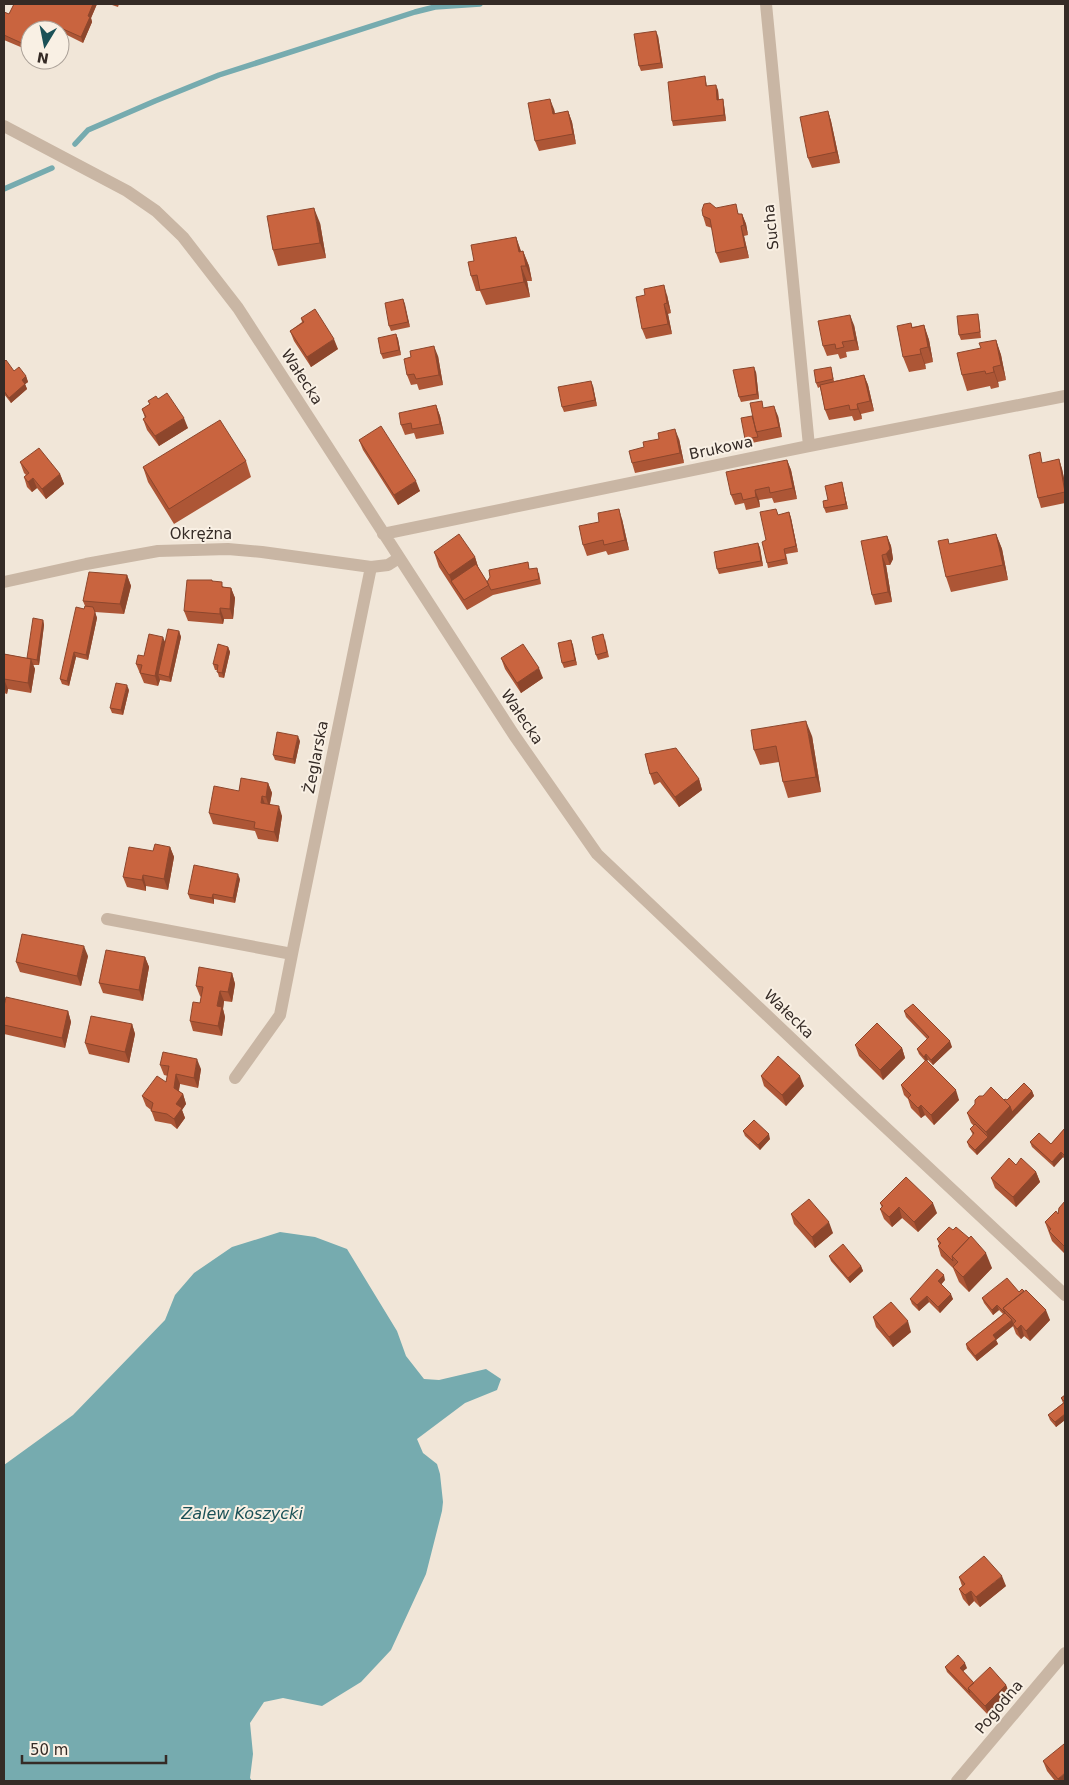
<svg xmlns="http://www.w3.org/2000/svg" width="1069" height="1785" font-family="'DejaVu Sans',sans-serif">
  <rect width="100%" height="100%" fill="#f1e6d8"/>
  <path fill="#76abaf" d="M280,1232L315,1237L347,1249L397,1331L406,1356L424,1379L439,1380L486,1369L501,1379L497,1390L465,1403L417,1439L423,1453L437,1464L440,1474L443,1502L442,1511L426,1574L391,1650L361,1682L322,1706L283,1698L264,1702L250,1723L253,1754L250,1778L252,1781H4V1465L73,1415L165,1320L175,1295L194,1273L232,1247Z"/>
  <g fill="none" stroke-linecap="round" stroke-linejoin="round">
    <path stroke="#76abaf" stroke-width="5.5" d="M75,144L88,130L155,101L219,75L415,12L435,7L480,4
      M4,189L52,168"/>
    <path stroke="#c9b6a4" stroke-width="12" d="M766,4L809,446
      M4,126L127,191L156,211L183,237L238,308L514,735L597,854L852,1096L1065,1295
      M383,534L809,446L1065,396
      M4,582L86,564L158,551L228,549L262,552L371,567L388,565L399,558
      M107,919L292,954L371,567
      M235,1078L280,1015L292,954
      M957,1781L1065,1653"/>
  </g>
  <path fill="#ad5636" d="M14,4H97L91,18L92,22L83,43L65,34L62,41L60,40V30H30V51L4,40V12L9,14Z
    M109,4H119L118,7Z
    M658,36L663,68L641,71L639,66Z
    M705,76L707,86L718,90L719,100L723,99L724,105L726,121L673,126L672,121Z
    M554,109L555,114L568,111L572,122L576,144L539,151L535,141Z
    M828,111L831,121L840,163L812,168L808,158Z
    M716,208L740,214H742L746,224L748,235L744,236L749,258L720,263L716,253L712,228L706,226L703,216Z
    M320,223L326,258L278,266L273,250Z
    M516,237L521,251H523L529,266L532,281H527L530,297L486,305L480,291H476L471,276L474,261Z
    M667,295L671,313L668,314L672,334L646,339L642,329Z
    M403,299L410,327L391,331L389,326Z
    M301,318L338,349L311,367L294,341L290,331L302,322Z
    M979,319L981,338L961,340L959,335Z
    M911,323L912,327L924,325L929,340L933,362L925,364L926,369L909,372L903,357Z
    M854,325L859,350L846,352L847,357L840,359L838,354L827,356L823,346Z
    M396,334L398,339L401,355L383,359L381,354Z
    M996,340L1001,355L1006,380L998,382L999,387L991,389L990,386L967,391L962,375L981,348Z
    M438,356L443,385L419,390L417,384L411,385L407,375L411,357Z
    M4,362L14,371L26,376L28,382L25,384L27,389L11,403L4,394Z
    M756,372L759,399L741,402L739,397Z
    M832,372L834,381L864,375L868,385L874,411L861,414L862,419L854,421L852,416L829,420L825,410L820,387L818,388L816,383Z
    M593,386L597,406L564,412L562,407Z
    M158,399L188,428L159,446L147,430L143,419L145,418L142,409L150,404L148,401Z
    M436,405L440,416L444,434L416,439L414,433L405,435L401,425Z
    M764,408L778,416L782,437L747,444L745,439L752,416Z
    M679,439L684,463L635,473L632,463Z
    M359,440L420,491L398,505L363,450Z
    M1059,459L1062,469L1065,483V503L1041,508L1038,498L1044,463Z
    M787,460L791,470L797,499L774,503L772,498L759,500L760,507L746,510L744,503L735,505L731,495Z
    M246,461L251,477L174,524L148,482L143,467Z
    M20,462L60,474L64,484L46,499L37,488L32,492L27,487L24,477L26,475L24,473Z
    M843,487L848,509L826,513L824,508Z
    M789,512L791,518L798,552L786,554L788,564L768,568L767,563L766,540L778,515Z
    M622,519L629,550L608,555L606,551L587,556L583,545Z
    M996,534L1002,549L1008,580L951,592L946,577L950,544Z
    M887,536L891,546L893,559L890,565H886L892,602L875,605L872,595Z
    M758,543L760,548L763,566L719,574L717,569Z
    M434,552L475,557L478,567L487,582L530,569L539,573L541,584L493,595L467,610L439,567Z
    M127,575L131,586L124,614L95,612L97,618L88,660L76,657L69,686L62,684L60,679L85,606L83,601Z
    M212,581L224,587L231,588L235,598L233,619H224L223,624L188,621L184,611Z
    M43,620L44,625L39,665H33L35,669L31,693L8,689L7,694L4,693V654L27,658Z
    M179,631L181,637L171,682L160,680L158,686L144,683L136,664L144,656Z
    M605,639L609,657L598,660L596,655Z
    M571,640L577,665L564,668L562,663Z
    M228,647L230,652L224,678L219,677L217,670H215L213,664Z
    M501,658L543,678L521,693L505,669Z
    M129,690L123,715L112,713L110,708Z
    M812,736L821,792L788,798L783,782L779,762L760,765L754,750Z
    M300,741L295,764L275,760L273,755Z
    M645,754L699,779L702,790L679,807L660,782L654,785L650,774Z
    M268,783L272,793L270,804L282,816L278,842L258,839L255,831L213,824L209,813L239,791Z
    M170,847L174,857L168,890L146,886V891L127,887L123,877L153,851Z
    M240,879L235,903L214,899V904L190,899L188,894Z
    M88,956L81,986L20,972L16,962Z
    M145,957L149,967L143,1001L103,993L99,983Z
    M232,973L235,984L232,1002L224,1001L223,1009L225,1017L222,1036L193,1031L190,1021L200,1003L201,997L200,996L196,986Z
    M4,1006L68,1011L71,1022L65,1048L4,1034Z
    M904,1011L952,1047L933,1065L928,1060L926,1061L959,1100L934,1125L925,1115L921,1118L911,1108L908,1099L904,1095L901,1085L925,1061L919,1054L917,1049L927,1039L906,1017Z
    M132,1024L135,1034L129,1063L89,1054L85,1043Z
    M855,1045L902,1048L905,1058L883,1080L859,1056Z
    M160,1065L201,1069L198,1088L180,1084L179,1091L183,1094L186,1104L182,1110L185,1118L177,1129L171,1124L155,1121L151,1110L146,1106L142,1096L166,1082L168,1076L164,1075Z
    M761,1076L804,1086L786,1106L764,1086Z
    M1032,1091L1034,1096L977,1155L969,1147L967,1142L973,1135L970,1129L974,1126L971,1123L967,1113L1004,1100H1007Z
    M1065,1128V1160L1063,1157L1054,1167L1032,1147L1030,1142L1051,1144Z
    M743,1131L770,1139L760,1150L745,1136Z
    M1036,1172L1040,1182L1016,1207L995,1188L991,1178Z
    M1065,1201V1254L1052,1241L1045,1222L1058,1214Z
    M880,1203L937,1213L918,1232L902,1218L892,1227L884,1219L880,1209L882,1208Z
    M791,1214L833,1233L815,1248L794,1224Z
    M937,1239L992,1268L969,1292L959,1282L953,1268L941,1256L938,1246L939,1244Z
    M829,1256L861,1266L863,1271L850,1283L831,1261Z
    M945,1280L941,1284L953,1299L940,1313L929,1302L919,1311L912,1304L910,1299Z
    M1019,1292L1050,1320L1030,1341L1024,1336L1021,1339L1016,1334L1013,1326L996,1340L998,1344L977,1361L967,1349L966,1344L1003,1314L999,1310L993,1315L984,1303L982,1298Z
    M873,1317L911,1332L893,1347L876,1327Z
    M1065,1395V1420L1056,1427L1050,1420L1048,1415L1063,1403L1061,1398Z
    M959,1577L1006,1586L980,1607L974,1601L969,1606L963,1599L959,1589L962,1586Z
    M945,1667L967,1668L963,1671L974,1683L1006,1685L1010,1695L989,1716L947,1672Z
    M1043,1761L1065,1781H1055L1047,1771Z"/>
  <path fill="#8d462c" d="M93,4H97L91,18L92,22L83,43L81,37L88,16Z
    M63,29L65,34L62,41L60,36Z
    M656,31L658,36L663,68L661,63Z
    M716,85L718,90L719,105L717,100Z
    M550,99L554,109L557,125L553,114Z
    M723,99L724,105L726,121L724,115Z
    M568,111L572,122L576,144L573,134Z
    M828,111L831,121L840,163L836,152Z
    M314,208L320,223L326,258L320,243Z
    M742,214L746,224L748,235L744,225Z
    M741,226L744,236L749,258L745,247Z
    M516,237L521,252L524,267L519,252Z
    M523,251L529,266L532,281L526,266Z
    M521,266L527,281L530,297L524,282Z
    M664,285L667,295L671,313L667,303Z
    M403,299L405,304L410,327L408,322Z
    M664,304L668,314L672,334L668,324Z
    M850,315L854,325L859,350L855,340Z
    M924,325L929,340L933,362L928,347Z
    M396,334L398,339L401,355L399,350Z
    M334,339L338,349L311,367L307,357Z
    M996,340L1001,355L1006,380L1001,365Z
    M434,346L438,356L443,385L439,375Z
    M920,349L925,364L926,369L921,354Z
    M754,367L756,372L759,399L757,394Z
    M993,367L998,382L999,387L994,372Z
    M864,375L868,385L874,411L870,401Z
    M26,376L28,382L24,385L22,380Z
    M591,381L593,386L597,406L595,400Z
    M25,384L27,389L11,403L9,398Z
    M857,404L861,414L862,419L858,409Z
    M436,405L440,416L444,434L440,424Z
    M774,406L778,416L782,437L779,427Z
    M184,418L188,428L159,446L155,436Z
    M675,429L679,439L684,463L680,453Z
    M1059,459L1062,469L1065,483V491Z
    M787,460L791,470L797,499L793,488Z
    M60,474L64,484L46,499L42,489Z
    M33,478L37,488L32,492L28,482Z
    M416,481L420,491L398,505L394,495Z
    M842,482L843,487L848,509L846,504Z
    M755,490L759,500L760,507L756,497Z
    M619,509L622,519L629,550L625,540Z
    M789,512L791,518L798,552L796,546Z
    M996,534L1002,549L1008,580L1003,565Z
    M887,536L891,546L893,559L890,565L886,554Z
    M758,543L760,548L763,566L761,561Z
    M882,555L886,565L892,602L888,592Z
    M475,557L480,573L452,582L449,575Z
    M127,575L131,586L124,614L120,604Z
    M231,588L235,598L233,619L230,609Z
    M220,608L224,619L223,624L220,614Z
    M95,612L97,618L88,660L86,655Z
    M43,620L44,625L39,665L37,660Z
    M179,631L181,637L171,682L169,677Z
    M163,637L167,647L158,674L160,680L158,686L155,676Z
    M571,640L573,645L577,665L575,660Z
    M228,647L230,652L224,678L222,673Z
    M74,652L76,657L69,686L67,681Z
    M31,659L35,669L31,693L28,683Z
    M539,668L543,678L521,693L517,683Z
    M4,679L8,689L7,694L4,686Z
    M127,685L129,690L123,715L121,710Z
    M806,721L812,736L821,792L816,777Z
    M298,736L300,741L295,764L293,759Z
    M699,779L702,790L679,807L675,797Z
    M268,783L272,793L269,807L266,797Z
    M262,796L266,807L261,803Z
    M279,806L282,816L278,842L274,832Z
    M170,847L174,857L168,890L164,879Z
    M238,874L240,879L235,903L233,898Z
    M143,875L146,886V891L142,880Z
    M213,894L214,899V904L212,898Z
    M84,946L88,956L81,986L77,976Z
    M145,957L149,967L143,1001L139,990Z
    M232,973L235,984L232,1002L228,992Z
    M220,991L224,1001L223,1009L225,1017L222,1036L218,1026L217,1006Z
    M68,1011L71,1022L65,1048L62,1038Z
    M132,1024L135,1034L129,1063L125,1052Z
    M950,1041L952,1047L933,1065L931,1060Z
    M902,1048L905,1058L883,1080L880,1070Z
    M926,1054L928,1060L926,1062L924,1057Z
    M197,1059L201,1069L198,1088L194,1078Z
    M176,1074L180,1084L177,1098L174,1088Z
    M800,1076L804,1086L786,1106L782,1095Z
    M956,1090L959,1100L934,1125L931,1115Z
    M1032,1091L1034,1096L1014,1117L1012,1112Z
    M183,1094L186,1104L182,1110L185,1118L177,1129L174,1119L176,1104Z
    M921,1105L925,1115L921,1118L918,1108Z
    M1010,1106L1014,1117L990,1142L986,1132Z
    M769,1134L770,1139L760,1150L758,1145Z
    M988,1137L990,1142L977,1155L975,1150Z
    M1061,1152L1063,1157L1054,1167L1052,1162Z
    M1036,1172L1040,1182L1016,1207L1013,1197Z
    M933,1203L937,1213L918,1232L914,1222Z
    M899,1207L902,1218L892,1227L889,1217Z
    M829,1222L833,1233L815,1248L812,1237Z
    M986,1253L992,1268L969,1292L963,1277Z
    M861,1266L863,1271L850,1283L848,1278Z
    M944,1275L945,1280L940,1286L938,1281Z
    M951,1294L953,1299L940,1313L938,1307Z
    M927,1296L929,1302L919,1311L917,1305Z
    M997,1305L999,1310L993,1315L992,1310Z
    M1046,1310L1050,1320L1030,1341L1026,1331Z
    M1012,1320L1014,1325L1013,1324V1326L996,1340L998,1344L977,1361L975,1356L993,1335Z
    M908,1321L911,1332L893,1347L889,1337Z
    M1021,1325L1024,1336L1021,1339L1017,1329Z
    M1065,1414V1420L1056,1427L1055,1422Z
    M1002,1576L1006,1586L980,1607L976,1597Z
    M971,1591L974,1601L969,1606L965,1595Z
    M965,1663L967,1668L961,1673L960,1668Z
    M1006,1685L1010,1695L989,1716L985,1706Z
    M1065,1773V1781H1059L1058,1779Z"/>
  <path fill="#c9643f" stroke="#8d462c" d="M14,4H93L88,16L90,17L81,37L63,29L60,36V30H46L37,26L35,30H30V42L28,46L4,35V12L9,14Z
    M656,31L661,63L639,66L634,34Z
    M705,76L706,86L716,85L717,100L723,99L724,115L672,121L668,82Z
    M550,99L553,114L568,111L573,134L535,141L528,103Z
    M828,111L836,152L808,158L800,117Z
    M710,203L716,208L736,204L738,214H742L744,225L741,226L745,247L716,253L710,219L703,216L702,210L704,204Z
    M314,208L320,243L273,250L267,216Z
    M516,237L519,252L523,251L526,266H521L524,282L480,290L477,275L471,276L468,262L474,261L471,245Z
    M664,285L667,303L664,304L668,324L642,329L636,297L645,295L644,289Z
    M403,299L408,322L389,326L385,303Z
    M315,309L334,339L307,357L290,331L304,322L301,318Z
    M978,314L980,332L959,335L957,316Z
    M850,315L855,340L842,342L844,347L836,349L835,344L823,346L818,321Z
    M911,323L912,328L924,325L928,347L920,349L921,354L903,357L897,326Z
    M396,334L399,350L381,354L378,338Z
    M996,340L1001,365L993,367L994,372L986,374L985,371L962,375L957,353L981,348L979,343Z
    M434,346L439,375L416,379L414,374L407,375L404,359L411,357L410,351Z
    M6,360L14,371L19,367L26,376L22,380L25,384L9,398L4,391V362Z
    M754,367L757,394L739,397L733,370Z
    M831,367L833,379L816,383L814,370Z
    M864,375L870,401L857,404L858,409L850,410L849,405L825,410L820,385Z
    M591,381L595,400L562,407L558,387Z
    M167,393L184,418L155,436L143,419L146,417L142,409L150,404L148,401L156,396L158,399Z
    M762,401L763,408L774,406L779,427L756,432L750,403Z
    M436,405L440,424L412,429L411,423L401,425L399,413Z
    M752,416L758,437L745,439L741,418Z
    M220,420L246,461L169,509L143,467Z
    M381,426L416,481L394,495L359,440Z
    M675,429L680,453L632,463L629,451L644,447L643,442L659,439L658,433Z
    M39,448L60,474L42,489L33,478L28,482L24,477L29,473L20,462Z
    M1040,452L1042,463L1059,459L1065,492L1038,498L1029,455Z
    M787,460L793,488L770,493L769,487L755,490L756,497L743,500L741,493L731,495L726,472Z
    M842,482L846,504L824,508L823,501L828,500L825,486Z
    M619,509L625,540L604,545L603,540L583,545L579,526L599,522L598,513Z
    M776,509L778,515L789,512L796,546L784,549L786,559L767,563L762,542L766,540L760,512Z
    M459,534L475,557L449,575L434,552Z
    M996,534L1003,565L946,577L938,541L948,539L949,544Z
    M887,536L890,549L886,554L882,555L888,592L872,595L861,541Z
    M758,543L761,561L717,569L714,552Z
    M528,562L529,569L537,568L539,579L491,590L487,582L490,577L489,570Z
    M476,564L489,585L464,600L451,581Z
    M89,572L127,575L120,604L83,601Z
    M187,580H212V581L222,582V587L231,588L230,609L220,608V614L184,611Z
    M85,606L93,607L95,612L86,655L74,652L67,681L60,679L76,607L84,609Z
    M33,618L43,620L37,660L27,658Z
    M168,629L179,631L169,677L158,674Z
    M149,634L163,637L155,676L140,673L142,665L136,664L138,655L144,656Z
    M603,634L607,652L596,655L592,637Z
    M571,640L575,660L562,663L558,643Z
    M218,644L228,647L222,673L217,672L218,665L213,664Z
    M523,644L539,668L517,683L501,658Z
    M4,654L31,659L28,683L4,679Z
    M116,683L127,685L121,710L110,708Z
    M806,721L816,777L783,782L776,746L754,750L751,730Z
    M277,732L298,736L293,759L273,755Z
    M676,748L699,779L675,797L657,772L650,774L645,754Z
    M241,778L268,783L266,797L262,796L261,803L279,806L274,832L254,828L255,822L209,813L214,786L239,791Z
    M155,844L170,847L164,879L143,875L142,880L123,877L129,847L153,851Z
    M194,865L238,874L233,898L213,894L212,898L188,894Z
    M22,934L84,946L77,976L16,962Z
    M106,950L145,957L139,990L99,983Z
    M199,967L232,973L228,992L220,991L217,1006L222,1007L218,1026L190,1021L193,1002L200,1003L203,987L196,986Z
    M6,997L68,1011L62,1038L4,1025V1006Z
    M913,1004L950,1041L931,1060L926,1054L924,1057L917,1049L929,1037L904,1011Z
    M91,1016L132,1024L125,1052L85,1043Z
    M877,1023L902,1048L880,1070L855,1045Z
    M163,1052L197,1059L194,1078L176,1074L174,1088L183,1094L176,1104L182,1108L174,1119L167,1114L151,1111L153,1103L142,1096L157,1076L166,1082L169,1066L160,1065Z
    M778,1056L800,1076L782,1095L761,1076Z
    M926,1060L956,1090L931,1115L921,1105L918,1108L908,1098L911,1095L901,1085Z
    M1024,1083L1032,1091L1012,1112L1010,1106L1004,1100L1005,1099L1007,1100Z
    M991,1087L1010,1106L986,1132L967,1113L975,1104V1100L979,1096H983Z
    M754,1120L769,1134L758,1145L743,1131Z
    M975,1124L988,1137L975,1150L967,1142L974,1133L970,1129Z
    M1065,1128V1156L1061,1152L1052,1162L1030,1142L1039,1133L1051,1144Z
    M1009,1158L1016,1165L1021,1158L1036,1172L1013,1197L991,1178Z
    M906,1177L933,1203L914,1222L899,1207L889,1217L880,1209L883,1206L880,1203Z
    M809,1199L829,1222L812,1237L791,1214Z
    M1065,1201V1245L1064,1246L1049,1231L1051,1229L1045,1222L1056,1211L1058,1214L1059,1208Z
    M949,1227L953,1230L956,1227L969,1238L952,1256L953,1261L938,1246L941,1243L937,1239Z
    M971,1236L986,1253L963,1277L953,1267L958,1262L952,1256Z
    M843,1244L861,1266L848,1278L829,1256Z
    M937,1269L944,1275L938,1281L951,1294L938,1307L927,1296L917,1305L910,1299Z
    M1007,1278L1019,1292L1022,1289L1024,1291L1003,1308L1005,1313L997,1305L992,1310L982,1298Z
    M1026,1290L1046,1310L1026,1331L1021,1325L1017,1329L1013,1324L1016,1321L1003,1308Z
    M891,1302L908,1321L889,1337L873,1317Z
    M1005,1313L1012,1320L993,1335L996,1339L975,1356L966,1344Z
    M1065,1395V1414L1055,1422L1048,1415L1065,1402L1061,1398Z
    M984,1556L1002,1576L976,1597L971,1591L965,1595L959,1589L965,1584L959,1577Z
    M958,1655L965,1663L960,1668L974,1683L968,1688L970,1693L945,1667Z
    M990,1667L1006,1685L985,1706L968,1688Z
    M1064,1744L1065,1745V1773L1058,1779L1043,1761Z"/>
  <g text-anchor="middle" dominant-baseline="central" stroke-width="4" stroke-linejoin="round" paint-order="stroke">
    <g font-size="15" fill="#352b26" stroke="#f9f0e4">
      <text transform="translate(771 227) rotate(-96)">Sucha</text>
      <text transform="translate(302 377) rotate(57)">Wałecka</text>
      <text transform="translate(721 448) rotate(-12)">Brukowa</text>
      <text x="201" y="534">Okrężna</text>
      <text transform="translate(522 717) rotate(56)">Wałecka</text>
      <text transform="translate(316 757) rotate(-79)">Żeglarska</text>
      <text transform="translate(789 1014) rotate(44)">Wałecka</text>
      <text transform="translate(999 1707) rotate(-50)">Pogodna</text>
    </g>
    <g font-size="16" font-style="italic" fill="#1b5157" stroke="#f9f0e4">
      <text x="242" y="1513">Zalew Koszycki</text>
    </g>
  </g>
  <rect width="1069" height="1785" fill="none" stroke="#352b26" stroke-width="10"/>
  <g transform="translate(45 45) rotate(190)"><circle r="24" fill="#f9f0e4" stroke="#aba198"/>
  <path d="M0-4L9 19L0 12L-9 19Z" fill="#1b5157"/>
  <text y="-8" font-size="14" font-weight="bold" text-anchor="middle" fill="#352b26">N</text>
  </g>
  <path d="M22 1755v8h144v-8" fill="none" stroke="#352b26" stroke-width="2.5"/>
  <text x="30" y="1755" font-size="15" fill="#352b26" stroke="#f9f0e4" stroke-width="4" paint-order="stroke">50 m</text>
</svg>
